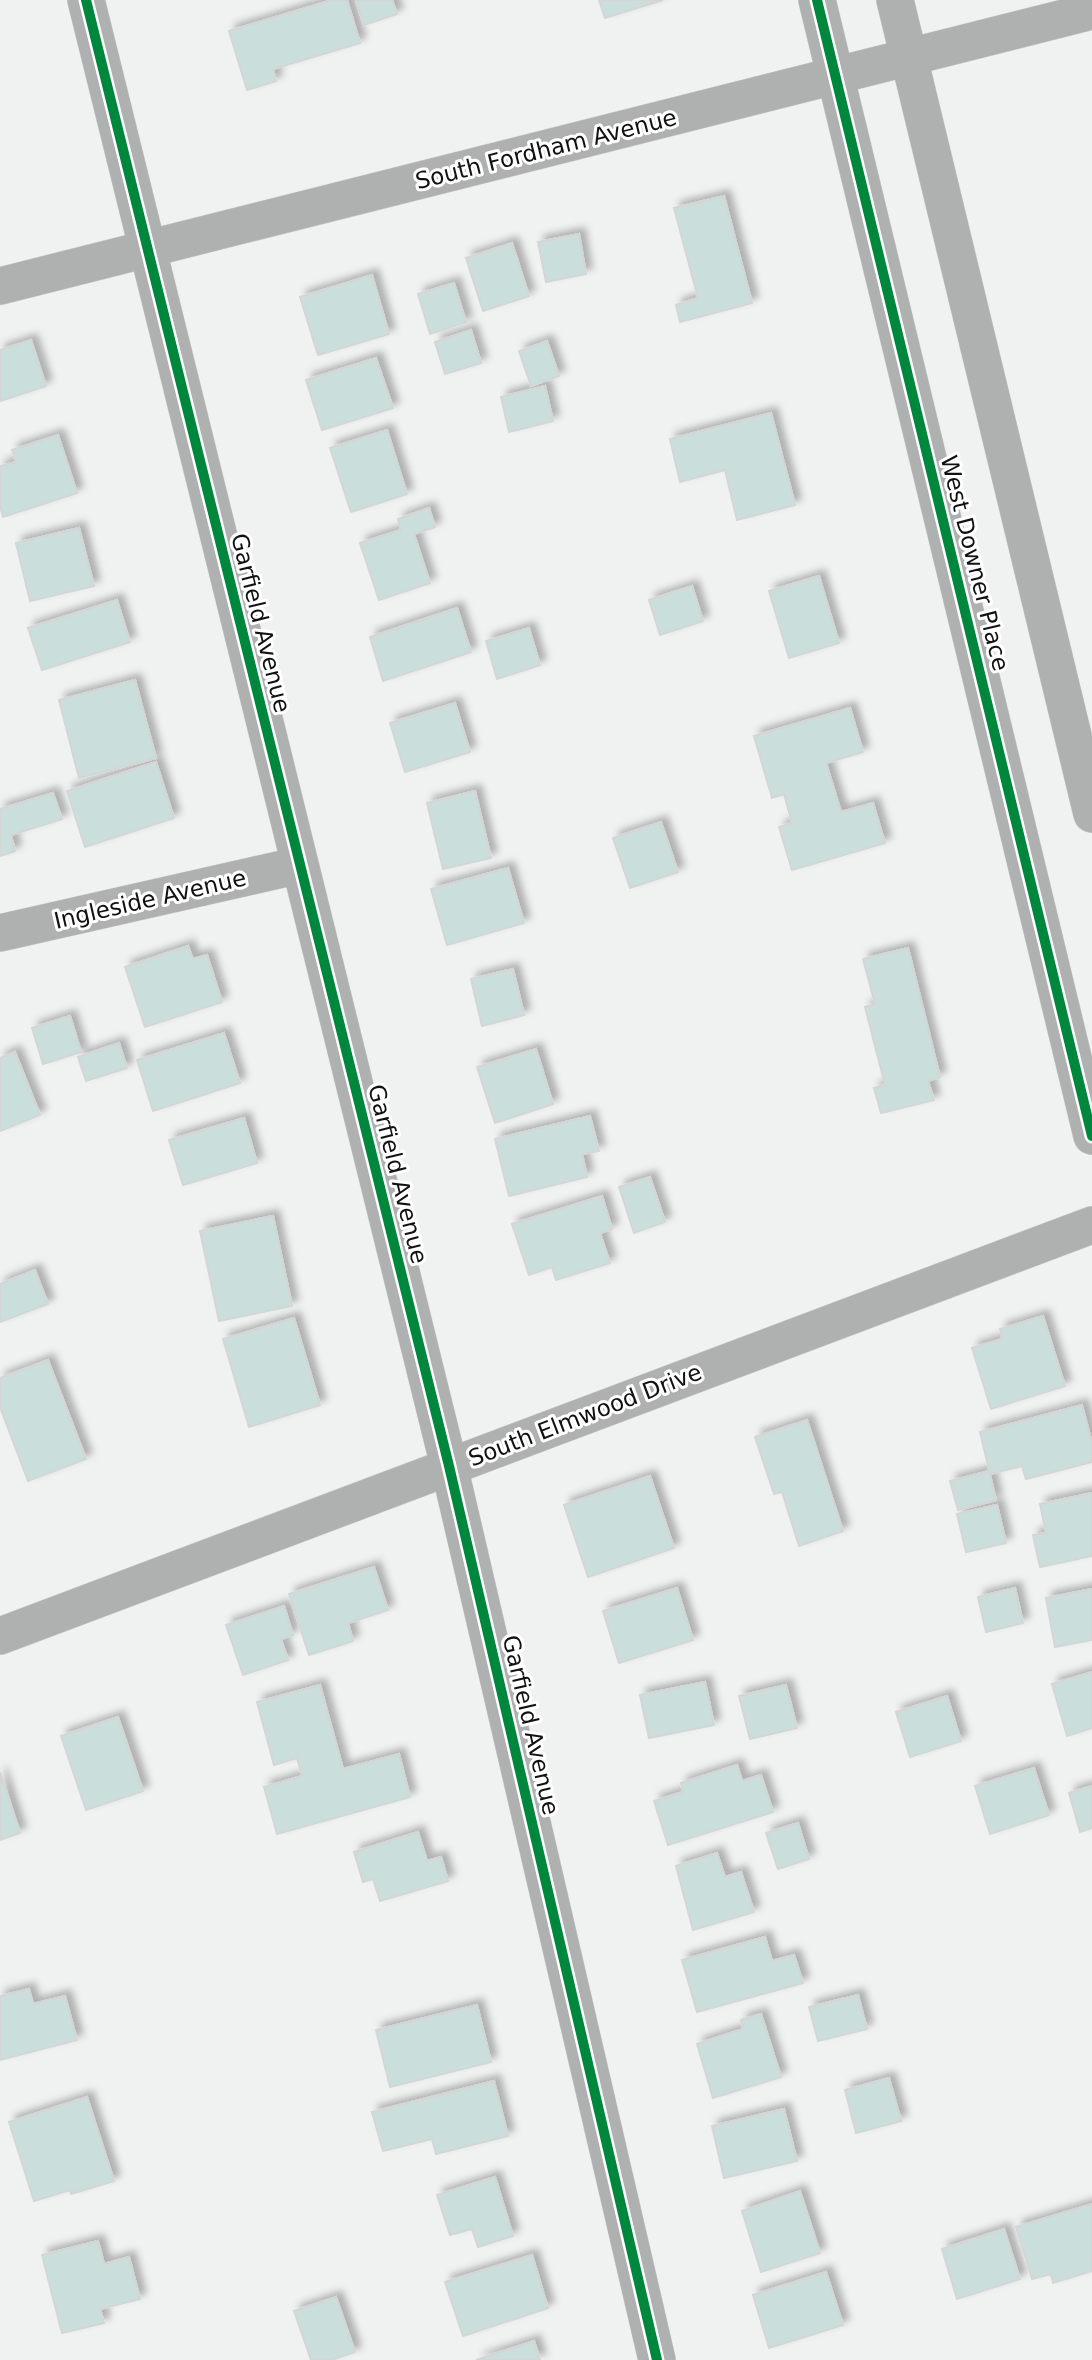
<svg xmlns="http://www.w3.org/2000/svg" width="1092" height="2360" font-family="'DejaVu Sans',sans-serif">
  <defs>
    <filter id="shadow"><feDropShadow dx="6" dy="-6" stdDeviation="3.5" flood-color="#0004"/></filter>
  </defs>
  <rect width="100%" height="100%" fill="#f0f2f1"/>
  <path fill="#cadfdc" stroke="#d4d6d6" stroke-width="2" filter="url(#shadow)" d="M332,0H347L360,43L273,69L276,81L247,90L229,31Z
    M356,0H392L397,14L364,25Z
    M599,0H663L605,18Z
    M724,196L752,303L680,322L676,305L698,298L674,208Z
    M579,234L586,274L546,282L538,242Z
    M512,243L529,296L483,311L466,258Z
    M372,275L389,334L318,355L300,297Z
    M454,283L466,322L430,334L418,294Z
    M471,330L481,363L445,374L435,342Z
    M31,340L46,386L0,401V350Z
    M547,341L559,376L531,386L519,351Z
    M376,358L393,408L322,430L306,380Z
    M545,386L553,421L509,432L501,397Z
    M771,413L795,505L737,520L725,470L680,482L670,439Z
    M387,430L407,494L351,512L330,448Z
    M58,435L77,493L3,517L0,506V466L16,462L12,450Z
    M429,508L435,527L414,534L430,583L379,600L360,543L401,530L398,519Z
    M79,528L94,586L30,601L16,543Z
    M819,576L839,643L789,658L769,591Z
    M692,586L703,621L660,635L649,600Z
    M117,600L130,642L42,670L28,628Z
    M457,608L471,652L383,681L370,637Z
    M529,628L540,665L497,679L486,641Z
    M135,680L156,758L79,778L59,700Z
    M455,703L470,752L405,772L390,723Z
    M850,708L863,752L826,763L841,812L873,803L885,843L792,870L779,827L792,823L784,794L772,798L754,736Z
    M156,762L174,818L85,847L67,791Z
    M475,791L491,858L443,869L427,803Z
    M53,793L62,819L11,835L15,851L0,856V809Z
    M661,822L678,872L630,888L613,838Z
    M508,868L524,923L447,945L431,889Z
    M188,946L193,959L207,955L222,1002L145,1027L125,967Z
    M908,948L940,1077L928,1081L934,1100L881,1113L874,1088L885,1085L865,1007L875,1004L863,959Z
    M513,969L524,1015L482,1026L471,979Z
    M70,1016L81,1052L43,1064L32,1028Z
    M224,1033L240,1083L153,1111L137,1060Z
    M119,1043L127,1068L86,1081L78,1057Z
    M536,1049L553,1104L495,1123L477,1067Z
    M15,1052L40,1115L0,1131V1058Z
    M590,1116L599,1151L582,1154L587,1177L509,1196L495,1139Z
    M244,1118L257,1163L183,1185L169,1140Z
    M650,1177L665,1222L634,1233L619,1187Z
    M602,1196L612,1229L600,1233L610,1263L556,1280L552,1267L529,1275L512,1224Z
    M273,1216L292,1306L219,1321L200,1231Z
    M35,1270L48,1304L0,1322V1284Z
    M1043,1316L1065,1386L991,1409L972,1348L1002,1339L1000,1329Z
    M294,1318L320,1405L249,1427L223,1339Z
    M48,1360L86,1459L28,1481L0,1407V1378Z
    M1082,1405L1092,1444V1462L1026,1479L1022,1466L990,1474L980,1432Z
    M807,1420L843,1531L799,1546L782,1492L774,1494L755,1437Z
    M989,1471L996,1500L958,1510L950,1481Z
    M650,1476L674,1548L588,1577L564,1505Z
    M1092,1493V1556L1040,1567L1033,1535L1046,1533L1040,1504Z
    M997,1505L1006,1543L966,1552L957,1514Z
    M374,1567L388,1610L348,1623L353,1641L309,1655L289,1594Z
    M677,1588L693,1640L619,1663L603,1611Z
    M1015,1588L1023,1623L986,1632L978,1597Z
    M1092,1589V1640L1055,1647L1046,1598Z
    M284,1606L293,1635L281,1639L288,1660L243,1675L226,1625Z
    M1092,1672V1728L1067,1736L1052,1684Z
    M705,1682L714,1725L649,1738L640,1695Z
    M320,1685L343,1769L399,1754L410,1797L277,1834L264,1787L302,1776L297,1758L274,1765L257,1702Z
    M786,1685L797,1728L750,1739L739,1696Z
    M947,1696L961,1741L910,1757L896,1712Z
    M118,1717L143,1791L86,1810L61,1736Z
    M737,1765L742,1781L761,1775L773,1812L668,1845L654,1801L683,1792L681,1783Z
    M1034,1768L1049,1815L990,1834L975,1786Z
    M0,1772L20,1833L0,1840Z
    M1092,1786V1828L1080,1832L1069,1793Z
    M798,1823L809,1859L778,1869L766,1833Z
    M418,1832L427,1861L441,1857L448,1881L380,1901L373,1879L363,1882L354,1852Z
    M717,1853L725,1877L741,1872L754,1912L693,1930L676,1866Z
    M765,1937L772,1961L794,1955L803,1983L697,2012L682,1960Z
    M29,1989L33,2004L65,1996L77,2040L0,2060V1996Z
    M858,1995L867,2029L818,2041L809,2007Z
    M477,2005L491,2062L390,2087L376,2030Z
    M761,2014L781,2077L713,2098L697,2044L743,2029L741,2020Z
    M889,2078L901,2121L856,2133L845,2090Z
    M494,2081L508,2136L436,2154L432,2139L383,2151L372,2112Z
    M87,2097L114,2181L71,2194L70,2190L34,2201L9,2122Z
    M784,2109L797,2161L724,2178L712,2126Z
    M495,2177L513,2236L478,2247L472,2229L450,2235L437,2195Z
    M800,2191L820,2253L761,2272L742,2211Z
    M1092,2204V2271L1053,2283L1051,2274L1032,2279L1016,2227Z
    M1004,2229L1020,2279L957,2299L942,2249Z
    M98,2241L104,2264L129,2257L140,2299L100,2309L104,2323L62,2333L42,2255Z
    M532,2255L548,2308L463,2336L445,2282Z
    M826,2272L843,2325L769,2348L753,2295Z
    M336,2297L355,2352L331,2360H311L294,2311Z
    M534,2341L540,2360H476Z"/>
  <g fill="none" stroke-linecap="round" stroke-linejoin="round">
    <defs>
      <path id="street" d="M86,0L449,1466L657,2360
        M817,0L1092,1136
        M895,0L1092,814
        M0,286L1092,11
        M0,933L300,865
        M0,1636L1092,1225"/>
    </defs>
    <use href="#street" stroke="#cccecd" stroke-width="38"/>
    <use href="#street" stroke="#afb1b0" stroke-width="37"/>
    <defs>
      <path id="cycleway" d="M86,0L449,1466L657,2360
        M817,0L1092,1136"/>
    </defs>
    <use href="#cycleway" stroke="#fff" stroke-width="15"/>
    <use href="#cycleway" stroke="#00873e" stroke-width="10"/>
  </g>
  <g text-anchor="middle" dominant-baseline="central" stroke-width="6" stroke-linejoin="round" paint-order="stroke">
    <g font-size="23" fill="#101110" stroke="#fff">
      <text transform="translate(546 149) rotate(-14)">South Fordham Avenue</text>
      <text transform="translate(975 563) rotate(76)">West Downer Place</text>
      <text transform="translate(261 623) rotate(76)">Garfield Avenue</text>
      <text transform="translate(150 899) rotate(-13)">Ingleside Avenue</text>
      <text transform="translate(398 1174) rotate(76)">Garfield Avenue</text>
      <text transform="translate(585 1415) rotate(-21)">South Elmwood Drive</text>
      <text transform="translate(531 1725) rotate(77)">Garfield Avenue</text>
    </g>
  </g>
</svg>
